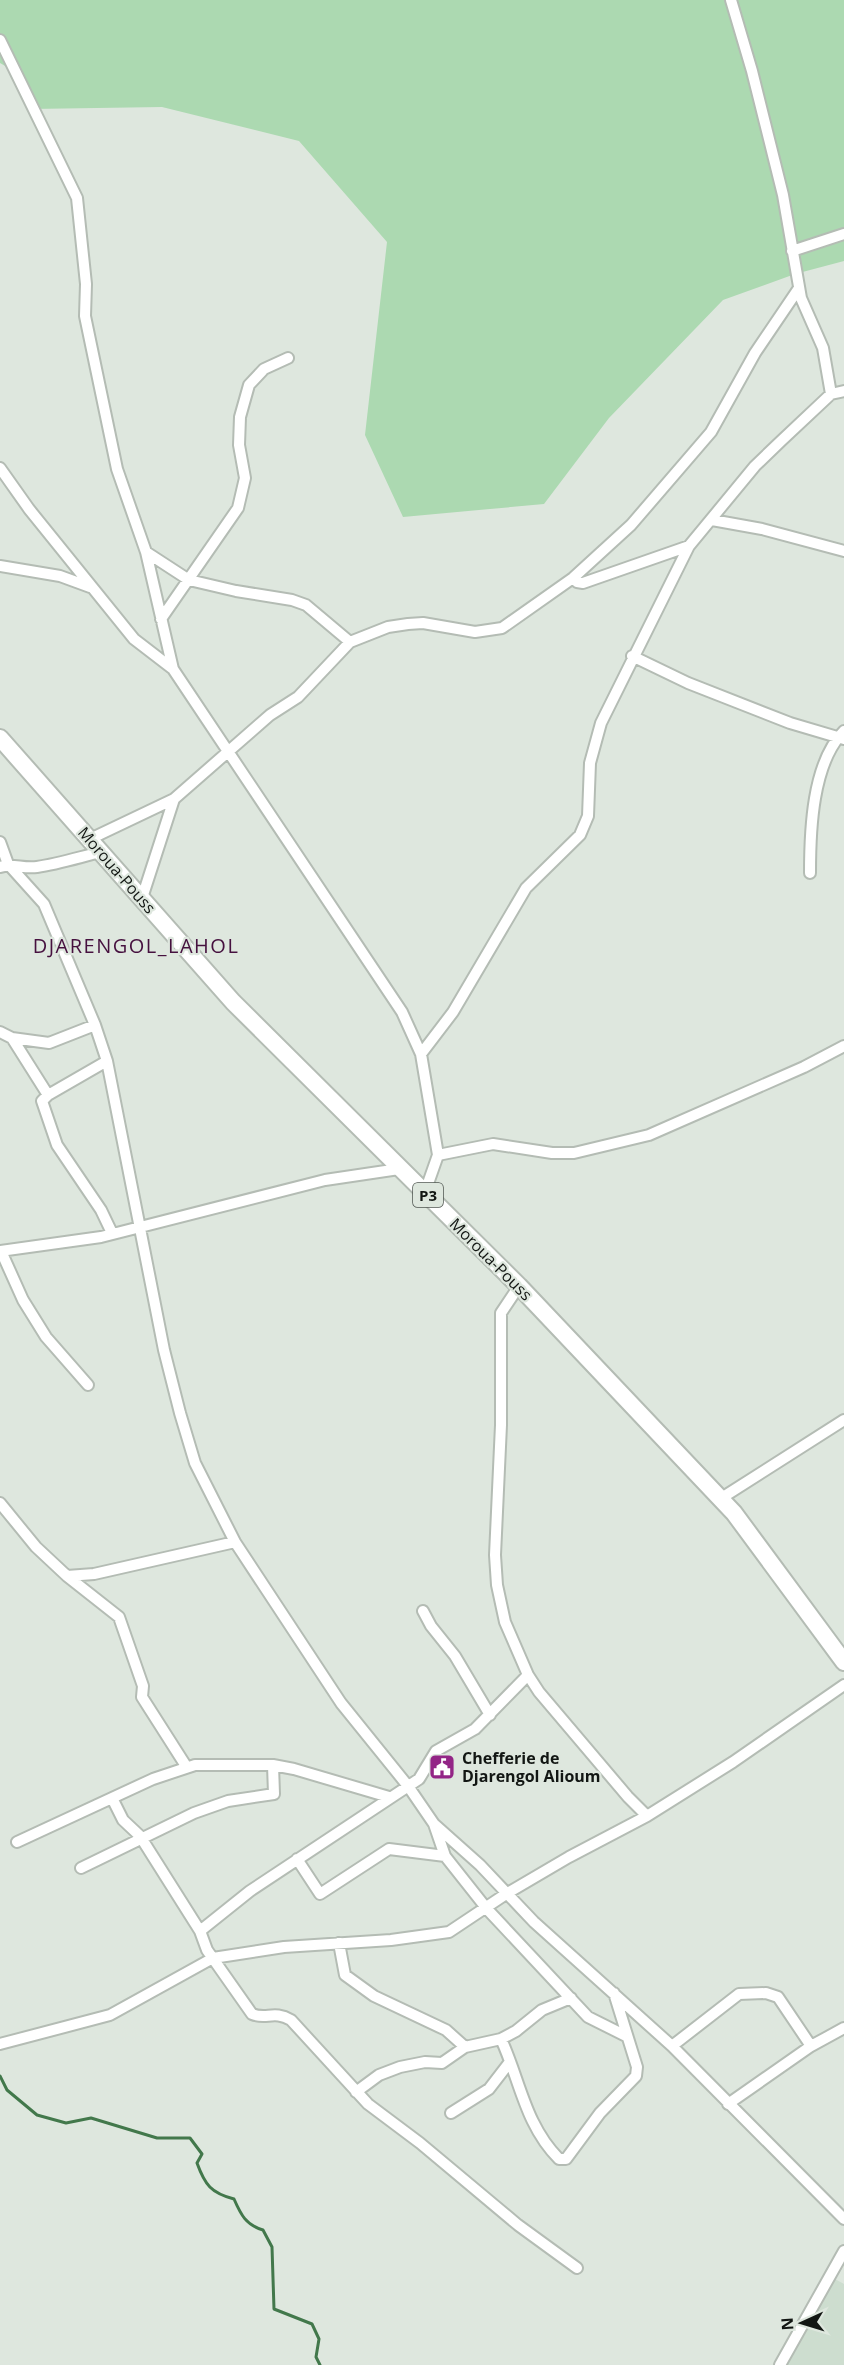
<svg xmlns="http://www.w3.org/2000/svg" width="844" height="2365" font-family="'Open Sans',sans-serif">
  <rect width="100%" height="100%" fill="#dee7de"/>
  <path fill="#cdddcf" d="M833,2278L844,2284V2365H786Z"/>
  <path fill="#acd9b1" d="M0,0H844V261L795,274L723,300L609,418L544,504L403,517L365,435L387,242L299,141L162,107L31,109L14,71L0,63Z"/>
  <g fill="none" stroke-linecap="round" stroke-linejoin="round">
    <path stroke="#42784b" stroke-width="3" d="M0,2076L7,2090L37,2115L66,2123L91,2118L157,2138H190L202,2154L197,2163C205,2185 211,2193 234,2199C241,2215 246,2225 263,2230L272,2247L274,2309L312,2324L319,2339L316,2357L320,2365"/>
    <defs>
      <path id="street" d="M731,0L752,71L783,195L801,298L823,348L831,394
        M0,40L77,198L86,284L85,316L117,469L146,552L173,669
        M792,251L844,234
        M0,468L29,509L134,639L173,669L402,1012L421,1054L438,1155L425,1192
        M712,520L762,529L844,551
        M146,552L189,580L236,591L292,600L306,605L350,642
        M0,566L60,576L90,587
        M573,578L577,582L583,583L689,546
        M161,619L238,508L245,478L239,445L240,417L249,385L264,369L288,358
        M632,656L688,683L790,723L844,739
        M90,839L174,799L270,715L298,697L350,642L388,627L408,624L423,623L475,632L502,628L573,578L631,525L711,432L755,353L799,288
        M0,842L8,864L44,904L95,1025L107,1061L164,1350L180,1413L195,1463L235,1542L341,1703L408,1786L434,1824L480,1865L534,1922L672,2046L844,2219
        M0,867C12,863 23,869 37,867C58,864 80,857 101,852
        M810,873C810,831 812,763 844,731
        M142,898L174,799
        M0,1032L12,1038L48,1095
        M12,1038L49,1043L95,1025
        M421,1054L453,1012L526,888L580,835L588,816L590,763L601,723L689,546L755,466L781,441L831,394L844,391
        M107,1061L48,1095L42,1101L57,1145L101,1210L112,1233
        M438,1155L493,1144L552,1153H574L649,1135L804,1067L844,1046
        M0,1251L101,1237L325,1180L399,1169
        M1,1251L23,1300L46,1337L88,1385
        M519,1286L501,1313V1425L495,1555L497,1585L505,1622L528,1675L539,1692L628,1797L647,1816
        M720,1499L844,1420
        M0,1503L36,1547L67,1576L119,1617L143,1686L142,1697L186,1766
        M67,1576L94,1574L235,1542
        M423,1611L431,1626L455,1656L490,1715
        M112,1798L123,1820L140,1836L200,1931L207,1950L252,2014C266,2020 274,2010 291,2020L368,2104L420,2143L518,2225L577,2268
        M434,1824L445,1856L487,1909L588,2017L626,2036
        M17,1842L153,1779L195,1765H273L294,1769L389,1797
        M297,1859L320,1894L389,1849L445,1856
        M81,1868L194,1813L228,1801L274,1794L273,1765
        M200,1931L250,1891L419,1779L436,1751L475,1729L528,1675
        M339,1943L345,1975L374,1996L446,2030L465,2047L501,2039L516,2031L542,2010L571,1998
        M501,2039C520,2080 525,2125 559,2159H566L600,2113L636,2076L637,2067L614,1993
        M0,2044L110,2015L213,1958L284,1947L391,1940L449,1932L506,1894L569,1857L647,1816L733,1762L844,1685
        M672,2046L739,1994L766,1993L778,1997L811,2046
        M356,2092L379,2075L400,2067L425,2062L442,2063L465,2047
        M728,2104L811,2046L844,2028
        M451,2113L489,2089L509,2063
        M780,2365L844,2251"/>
      <path id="primary" d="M0,738L233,1002L519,1286L734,1513L844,1662"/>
    </defs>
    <use href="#street" stroke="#b4bcb4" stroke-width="14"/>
    <use href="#primary" stroke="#b4bcb4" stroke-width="20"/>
    <use href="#street" stroke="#fff" stroke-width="10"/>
    <use href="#primary" stroke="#fff" stroke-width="16"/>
  </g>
  <defs>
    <symbol id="civic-square" viewBox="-11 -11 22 22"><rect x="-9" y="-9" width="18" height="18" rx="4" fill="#932586" stroke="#dee7de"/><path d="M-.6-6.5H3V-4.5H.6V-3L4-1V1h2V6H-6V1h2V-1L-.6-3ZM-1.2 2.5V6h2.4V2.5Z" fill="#fff"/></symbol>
  </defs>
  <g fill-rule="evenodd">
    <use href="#civic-square" x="427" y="1752" width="30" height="30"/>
  </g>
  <g text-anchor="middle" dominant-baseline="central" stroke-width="4.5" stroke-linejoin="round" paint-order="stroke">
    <rect fill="#dee7de" stroke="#4f5550" stroke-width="1.5" x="413" y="1183" width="30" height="24" rx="4.5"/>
    <g font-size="15" font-weight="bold" fill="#121613">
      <text x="428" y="1195">P3</text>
    </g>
    <g font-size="16" fill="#121613" stroke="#dee7de">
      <text transform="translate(117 870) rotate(49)">Moroua-Pouss</text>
      <text transform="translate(491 1259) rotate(45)">Moroua-Pouss</text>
    </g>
    <g font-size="16" font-weight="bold" fill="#121613" stroke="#dee7de" text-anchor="start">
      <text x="462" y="1758">Chefferie de<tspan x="462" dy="18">Djarengol Alioum</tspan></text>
    </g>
    <g font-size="20" letter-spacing="1.5" fill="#46113f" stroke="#dee7de">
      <text x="136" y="945">DJARENGOL_LAHOL</text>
    </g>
  </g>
  <g transform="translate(802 2323) rotate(266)" stroke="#dee7de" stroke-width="4.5" paint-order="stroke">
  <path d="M0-4.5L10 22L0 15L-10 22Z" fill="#121613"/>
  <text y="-9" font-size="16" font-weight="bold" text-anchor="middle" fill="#121613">N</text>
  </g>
</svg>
